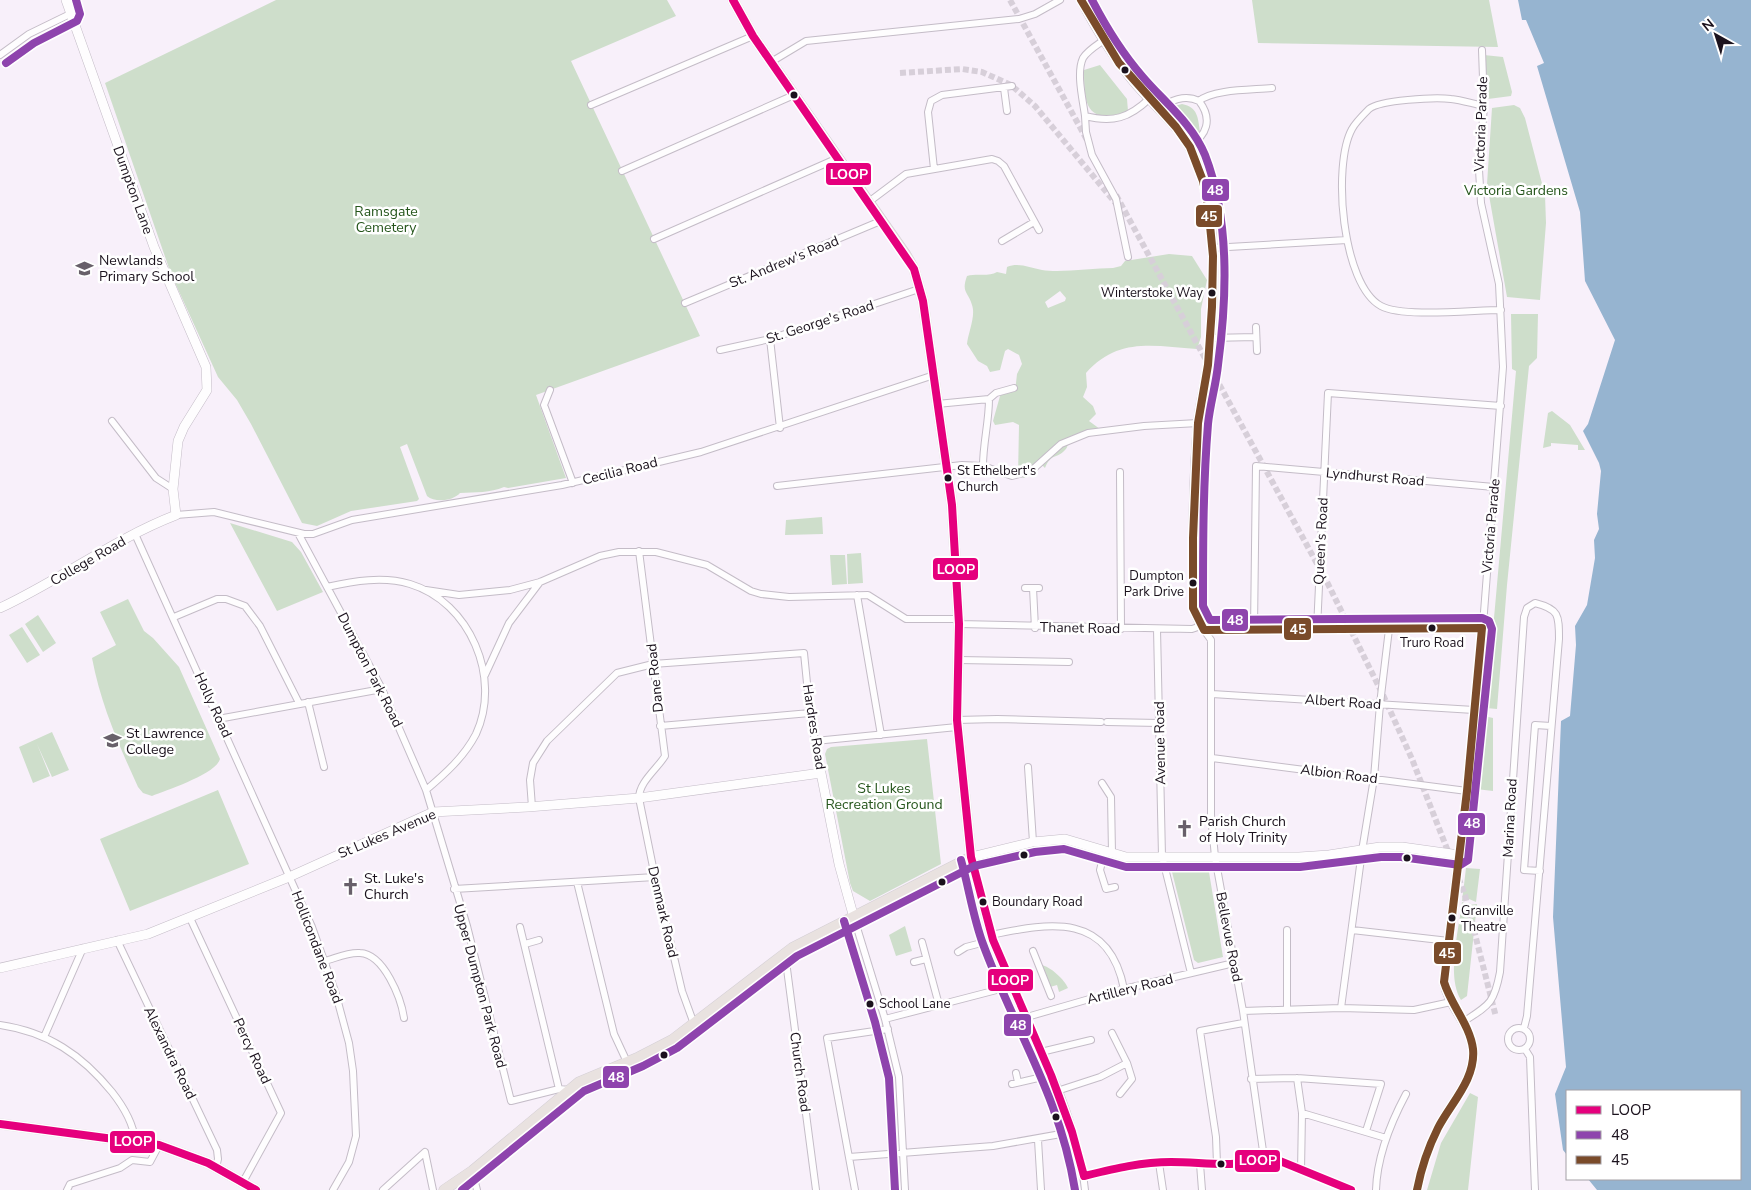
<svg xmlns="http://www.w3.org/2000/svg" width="1751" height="1190" font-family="'Nunito Sans',sans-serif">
  <rect width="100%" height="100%" fill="#f8f0fa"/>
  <path fill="#cedecb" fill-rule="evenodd" d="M276,0H667L676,16L571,61L700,336L536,395L566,478L508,488L504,487C490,493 476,492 460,493C453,501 435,503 427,496L407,444L400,447L419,499L417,501L351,511L317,526L302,523L251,424L237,400L218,377L192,320L171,274L105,83Z
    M1252,0H1489L1498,47L1258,43Z
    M1484,55L1503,57L1512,92L1511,96L1488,99Z
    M1100,65L1127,99L1128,111C1086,126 1084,104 1084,70Z
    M1182,104C1198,107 1198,118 1200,132L1190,136L1174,115L1175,106Z
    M1514,105L1520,108L1525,118L1545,195L1546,223L1540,300L1507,297L1487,184L1492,108Z
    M1169,254L1192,256L1207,280L1201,309V337L1197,349C1153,346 1118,337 1086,373L1087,387L1083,397L1093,406L1096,414L1089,421L1104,432C1093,436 1080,437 1070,444C1065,447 1069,446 1065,450C1057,459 1051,453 1045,468L1042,465L1024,478L1018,476L1019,425L1013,422L995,425L993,421L1000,396L1006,392H1015L1017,374L1022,364L1019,355L1008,349L1005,351L1000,370L990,372L987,366L978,361L967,344C968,333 976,316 972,305C968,291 961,293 967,276C977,273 989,277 997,272L1006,274L1007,267C1019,262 1030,268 1042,270C1061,273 1092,268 1113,268L1121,266L1125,261ZM1060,291L1066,298L1065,301L1048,308L1045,302Z
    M1511,314H1538L1537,358L1529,366L1507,585L1497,709L1486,708L1516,371L1512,369Z
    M1552,411L1570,425L1585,450H1578V445L1551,443V446L1543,448L1548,413Z
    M822,517L823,534L785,535L786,520Z
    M230,523L292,542L301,552L323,592L277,611Z
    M861,553L863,583L848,584L847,554Z
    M830,555H845L847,584L832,585Z
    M128,599L144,631L153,638L179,667L220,759C216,774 167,790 152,796L143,793L138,787C118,743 101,705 92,658L116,645L100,612Z
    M38,615L56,643L43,652L25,624Z
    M22,627L40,655L27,663L9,635Z
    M1484,716L1493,718V791L1476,789Z
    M52,732L69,770L52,777L37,744L50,776L33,783L19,747Z
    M927,739L941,864L870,901L853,891L850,883L825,754L827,749L831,747Z
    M218,790L249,864L130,911L100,839Z
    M1176,864H1206L1208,866L1223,957L1198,963L1194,960L1171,868Z
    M1466,868L1480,869L1476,902L1469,899L1462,901Z
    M1462,902L1469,905L1477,904L1467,996L1461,1000C1446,976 1459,930 1462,902Z
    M905,926L912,951L896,956L889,935Z
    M1041,965C1050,966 1065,980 1068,988L1059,992L1057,985L1050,987Z
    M1470,1093L1478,1097L1468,1190H1427L1441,1143Z"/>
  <path fill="#96b4d0" d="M1518,0H1751V1190H1597L1588,1179H1740V1091H1567V1155L1563,1150L1555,1094L1566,1067L1553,917L1561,721L1570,716L1576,645L1575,626L1587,605L1595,558L1594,540L1599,529L1597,514L1601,471L1599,463L1583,431L1588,424L1615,340L1585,281L1580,212L1537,66L1544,63L1526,20H1522Z"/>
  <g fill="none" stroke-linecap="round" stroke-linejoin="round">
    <path stroke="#d7cfd9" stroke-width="6" stroke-dasharray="6 3" stroke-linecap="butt" d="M1010,0L1087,140
      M900,73L962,69L982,72L1011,85L1035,106L1118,206
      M1116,195L1327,582L1383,695L1412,759L1465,895L1496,1017"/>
    <defs>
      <path id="street" d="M1104,40C1097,45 1087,51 1083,58C1076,73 1083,100 1085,116C1113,123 1129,118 1149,99
        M0,55L29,34L70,14
        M771,62L806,41L1019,19L1035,14L1060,0
        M1004,88L1007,111
        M1199,101C1213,89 1253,90 1272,88
        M591,105L753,36
        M1484,106C1473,104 1462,100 1451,99C1435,97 1380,100 1369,109C1364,114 1355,123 1352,129C1332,165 1342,285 1381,306C1403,318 1474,310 1501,310
        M1159,110C1170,100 1185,94 1199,101C1213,119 1207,136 1189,146
        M1085,116L1086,132L1092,155L1116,199L1128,257
        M934,169L928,112L931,101L942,95L1012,86
        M622,171L794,95
        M870,201L906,174L992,159L998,161L1004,166L1039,230
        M654,239L838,158
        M1002,241L1034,222
        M1211,248L1347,240
        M685,303L883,220
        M1256,327L1257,351
        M1209,338L1256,337
        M770,339L780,428
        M720,350L770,339L919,289
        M550,390L544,405L573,483
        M937,404L989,399L996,393L1014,388
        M112,421L156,478L173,489
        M983,466C983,443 989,422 989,399
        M1120,472L1121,629
        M777,486L962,465L983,466L1012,476L1031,471L1061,444L1088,433L1144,426L1198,423
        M176,515L214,512L304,534H313L352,520L562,485L701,452L934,375
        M298,533L382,689L426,790L467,926L511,1101L559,1089L570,1090
        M135,534L312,927L335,991L349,1043L353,1071L356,1136L349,1162L333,1190
        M639,551L665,756C657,769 639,782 639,798L655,877L682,991L694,1024
        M327,587C354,581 383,576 410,584C470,602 502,678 476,734C464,757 445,774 426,790
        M1025,588H1039
        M1033,588L1035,628
        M426,590L459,595L510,590L540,582L600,556L619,552H656L707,565L751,591L761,594L789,597L868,595L906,619H959
        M857,595L881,735
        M174,617L217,599H226L245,606L260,626L299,703
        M959,624L1192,629L1201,626L1211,640V815L1215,857L1243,1011L1263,1151L1270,1157L1351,1190
        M1157,629L1162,856L1191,973
        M1254,629L1256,466L1494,487
        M1317,629L1328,393L1501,406
        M1204,630L1482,628
        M958,660L1069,662
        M485,675L509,623L540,582
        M1212,694L1474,710
        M308,702L324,767
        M218,719L382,689
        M957,720L997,719L1101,722
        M1107,722L1159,723
        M660,726L810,713
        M815,741L957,727
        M1212,758L1467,791
        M1028,767L1033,842
        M1102,783L1111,797L1112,853
        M532,807L530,780L533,763L547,741L617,673L653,664L804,653L810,713L821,773
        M1105,850L1100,870L1106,889L1115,887
        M1459,855L1483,625L1503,367L1499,284L1481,203L1479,170L1484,106L1482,50
        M971,857C979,885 983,915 993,942C1025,1022 1076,1104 1085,1190
        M1540,871L1524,870L1535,725L1551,726
        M577,882L614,1034L627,1062
        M454,889L655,877
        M190,918L281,1113L243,1182
        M854,918L885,1019L899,1077L905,1190
        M520,927L559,1089
        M1287,930V1009
        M1352,930L1449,941
        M991,935C1052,922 1109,913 1124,989
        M117,940L217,1150L218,1159L216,1168
        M922,942L939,1005
        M525,944L539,940
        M1033,951L1051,996
        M958,952L966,947L993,940
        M781,956L787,969L816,1190
        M325,961C336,958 348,952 360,953C384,954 401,998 404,1018
        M914,962L926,959
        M1341,1008L1362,851L1374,778L1380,704L1389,629
        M1243,1011L1341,1008L1414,1010L1451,1002
        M1027,1017L1124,989L1234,963
        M885,1019L1012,986
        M1463,1022C1489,1005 1494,1004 1500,972L1524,617L1527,608L1535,603C1559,609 1559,615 1559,639L1527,1016L1524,1028
        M0,1025C48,1032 82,1055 112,1092C123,1106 133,1122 135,1140
        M1508 1039a11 11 0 1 1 22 0a11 11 0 1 1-22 0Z
        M1112,1033L1127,1063L1132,1079L1120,1094
        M44,1037L83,948
        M1525,1049L1530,1057C1532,1102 1533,1146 1535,1190
        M1041,1052L1091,1040
        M1016,1073L1018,1082
        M1297,1078L1302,1113L1301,1171
        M1251,1079L1297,1078L1381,1084L1366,1131
        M1012,1084L1051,1075
        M1057,1091L1100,1077L1127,1063
        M1302,1113L1386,1138
        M1038,1140L1041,1190
        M849,1157L993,1146L1072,1132
        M1159,1163L1163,1190
        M1200,1164L1202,1190
        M1217,1164L1216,1137L1200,1031L1243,1023
        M472,1171L477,1190
        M1084,1176C1111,1169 1142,1162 1171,1162C1203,1161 1240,1171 1270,1157
        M67,1190L70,1184L120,1168L132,1160L150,1162L159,1145
        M383,1190L425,1152L433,1190
        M855,1190L827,1038L888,1029
        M1376,1190C1377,1156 1390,1124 1406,1094"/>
      <path id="secondary" d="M1081,0C1096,29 1113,57 1134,82C1155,107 1182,128 1195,158C1219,217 1214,294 1209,356C1207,379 1200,400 1198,423C1193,484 1193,546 1193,608L1201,626
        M0,608C60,580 114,539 176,515L173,489L178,441L184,427L207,390L206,367L154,247L66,0
        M971,857L1033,842L1065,839L1126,857H1299L1329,855L1380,847H1402L1459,855L1444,982C1449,1007 1470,1024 1473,1049C1476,1078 1450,1104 1438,1128C1428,1148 1421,1168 1417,1190
        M0,968L148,934L289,877L433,812L528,807L639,798L821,773L839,864L854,918"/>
      <path id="primary" d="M0,1124L159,1145L208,1163L256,1190
        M444,1190L472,1171L579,1082L639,1057L672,1040L792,948L971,857L957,720L959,624L952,505L923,301L914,269L906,255L753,36L733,0"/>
    </defs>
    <use href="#street" stroke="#c4bcc7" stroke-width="8"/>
    <use href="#secondary" stroke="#c4bcc7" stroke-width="10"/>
    <use href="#primary" stroke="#d4cfd5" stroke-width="11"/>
    <use href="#street" stroke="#fefdfe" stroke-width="6"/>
    <use href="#secondary" stroke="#fefdfe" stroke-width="9"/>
    <use href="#primary" stroke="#e9e2e0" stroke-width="10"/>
    <defs>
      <path id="bus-1" d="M733,0L753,36L914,269L923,301L952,505L959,624L957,720L971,857L993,940L1051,1075L1072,1132L1084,1176
        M0,1124L159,1145L208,1163L256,1190
        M1084,1176C1113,1169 1141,1162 1171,1162C1205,1162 1237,1169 1270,1157L1351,1190"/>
      <path id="bus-2" d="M6,63L34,43L77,21L80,14L76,0
        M961,860C969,888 973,917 983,944C1015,1031 1060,1096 1075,1190
        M844,921L875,1022L889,1078L895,1190
        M462,1190L584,1091L643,1066L677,1048L797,956L974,866L1035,852L1064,849L1126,867H1300L1381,857H1401L1460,865L1468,860L1492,629L1489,621L1482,618L1210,620L1203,606C1203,545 1203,485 1208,424C1210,404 1216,385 1218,365C1227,297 1230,220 1205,155C1192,123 1163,101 1142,76C1122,53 1106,27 1092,0"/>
      <path id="bus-3" d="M1081,0L1119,63L1176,127L1190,147L1203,181L1208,205L1213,256L1212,307L1208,365L1198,423L1193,538V608L1204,630L1482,628L1467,791L1444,982C1451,1005 1470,1025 1473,1049C1476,1079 1451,1103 1438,1128C1428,1148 1421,1169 1417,1190"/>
    </defs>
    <use href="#bus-1" stroke="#fff" stroke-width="11"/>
    <use href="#bus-2" stroke="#fff" stroke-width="11"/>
    <use href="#bus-3" stroke="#fff" stroke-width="11"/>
    <use href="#bus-1" stroke="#e5007d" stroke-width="8"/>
    <use href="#bus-2" stroke="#8e44ad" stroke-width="8"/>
    <use href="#bus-3" stroke="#7a4b2a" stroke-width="8"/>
  </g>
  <defs>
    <symbol id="school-bare" viewBox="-9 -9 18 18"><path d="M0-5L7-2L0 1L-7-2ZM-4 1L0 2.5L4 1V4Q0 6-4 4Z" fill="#68606a" stroke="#fff" stroke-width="2.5" paint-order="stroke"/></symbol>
    <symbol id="church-bare" viewBox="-9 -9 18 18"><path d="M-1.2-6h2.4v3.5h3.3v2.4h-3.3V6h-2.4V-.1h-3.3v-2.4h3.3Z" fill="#68606a" stroke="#fff" stroke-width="2.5" paint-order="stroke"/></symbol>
  </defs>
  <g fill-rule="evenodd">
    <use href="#school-bare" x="72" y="256" width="25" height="25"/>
    <use href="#school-bare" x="100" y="728" width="25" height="25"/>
    <use href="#church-bare" x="1172" y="816" width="25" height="25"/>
    <use href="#church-bare" x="338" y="874" width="25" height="25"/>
  </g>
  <g fill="#1b121d" stroke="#fff" stroke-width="2">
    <circle cx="1125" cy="70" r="4.5"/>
    <circle cx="794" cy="95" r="4.5"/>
    <circle cx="1212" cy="293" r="4.5"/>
    <circle cx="948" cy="478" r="4.5"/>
    <circle cx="1193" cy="583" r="4.5"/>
    <circle cx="1432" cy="628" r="4.5"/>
    <circle cx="1024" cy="855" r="4.5"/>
    <circle cx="1407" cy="858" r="4.5"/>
    <circle cx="942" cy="882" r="4.5"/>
    <circle cx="983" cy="902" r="4.5"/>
    <circle cx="1452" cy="918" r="4.5"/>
    <circle cx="870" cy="1004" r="4.5"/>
    <circle cx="664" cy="1055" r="4.5"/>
    <circle cx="1056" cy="1117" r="4.5"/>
    <circle cx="1221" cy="1164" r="4.5"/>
  </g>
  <g text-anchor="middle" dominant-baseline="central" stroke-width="5" stroke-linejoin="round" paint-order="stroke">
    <g font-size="13" fill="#1b121d" stroke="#fff" text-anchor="start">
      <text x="1203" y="293" text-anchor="end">Winterstoke Way</text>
      <text x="957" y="471">St Ethelbert's<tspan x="957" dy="16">Church</tspan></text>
      <text x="1184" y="576" text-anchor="end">Dumpton<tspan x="1184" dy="16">Park Drive</tspan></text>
      <text x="1432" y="643" text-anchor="middle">Truro Road</text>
      <text x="992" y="902">Boundary Road</text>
      <text x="1461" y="911">Granville<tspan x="1461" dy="16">Theatre</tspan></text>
      <text x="879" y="1004">School Lane</text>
    </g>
    <g font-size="14" fill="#1b121d" stroke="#fff">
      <text transform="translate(1481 124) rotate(-88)">Victoria Parade</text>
      <text transform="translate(133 190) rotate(70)">Dumpton Lane</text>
      <text transform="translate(784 262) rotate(-22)">St. Andrew's Road</text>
      <text transform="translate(820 322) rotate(-18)">St. George's Road</text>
      <text transform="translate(620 471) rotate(-14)">Cecilia Road</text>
      <text transform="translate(1375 477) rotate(5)">Lyndhurst Road</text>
      <text transform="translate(1491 526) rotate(-85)">Victoria Parade</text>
      <text transform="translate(1321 541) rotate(-87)">Queen's Road</text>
      <text transform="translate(88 561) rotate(-30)">College Road</text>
      <text transform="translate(1080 628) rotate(1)">Thanet Road</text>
      <text transform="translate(370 670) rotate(63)">Dumpton Park Road</text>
      <text transform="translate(655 678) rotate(-96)">Dane Road</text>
      <text transform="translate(1343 702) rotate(4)">Albert Road</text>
      <text transform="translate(213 705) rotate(65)">Holly Road</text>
      <text transform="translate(814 727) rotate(81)">Hardres Road</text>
      <text transform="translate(1160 743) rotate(-91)">Avenue Road</text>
      <text transform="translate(1339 774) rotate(7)">Albion Road</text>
      <text transform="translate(1510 818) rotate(-87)">Marina Road</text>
      <text transform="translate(387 834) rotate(-23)">St Lukes Avenue</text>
      <text transform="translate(663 912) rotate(77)">Denmark Road</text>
      <text transform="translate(1229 937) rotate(79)">Bellevue Road</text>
      <text transform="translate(317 947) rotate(69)">Hollicondane Road</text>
      <text transform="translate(480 986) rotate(75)">Upper Dumpton Park Road</text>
      <text transform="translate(1130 989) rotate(-14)">Artillery Road</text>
      <text transform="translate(252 1051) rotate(65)">Percy Road</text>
      <text transform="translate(170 1053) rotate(64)">Alexandra Road</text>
      <text transform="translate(800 1072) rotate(82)">Church Road</text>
    </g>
    <g font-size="14" fill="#25551b" stroke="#fff">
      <text x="1516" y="190">Victoria Gardens</text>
      <text x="386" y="211">Ramsgate<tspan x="386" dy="16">Cemetery</tspan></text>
      <text x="884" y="788">St Lukes<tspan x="884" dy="16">Recreation Ground</tspan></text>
    </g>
    <g font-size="14" fill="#1b121d" stroke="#fff" text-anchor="start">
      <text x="99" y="260">Newlands<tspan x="99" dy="16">Primary School</tspan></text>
      <text x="126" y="733">St Lawrence<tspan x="126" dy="16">College</tspan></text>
      <text x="1199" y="821">Parish Church<tspan x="1199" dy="16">of Holy Trinity</tspan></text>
      <text x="364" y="878">St. Luke's<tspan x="364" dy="16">Church</tspan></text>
    </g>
  </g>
  <g stroke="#fff" stroke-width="2">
    <rect x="825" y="162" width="47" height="24" rx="5" fill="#e5007d"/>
    <rect x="1201" y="178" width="29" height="24" rx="5" fill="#8e44ad"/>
    <rect x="1195" y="204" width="28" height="24" rx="5" fill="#7a4b2a"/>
    <rect x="932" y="557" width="47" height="24" rx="5" fill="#e5007d"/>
    <rect x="1221" y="608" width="28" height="24" rx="5" fill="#8e44ad"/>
    <rect x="1283" y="617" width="29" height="24" rx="5" fill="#7a4b2a"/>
    <rect x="1457" y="812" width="29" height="24" rx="5" fill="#8e44ad"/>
    <rect x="1433" y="941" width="29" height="24" rx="5" fill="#7a4b2a"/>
    <rect x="987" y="968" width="47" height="24" rx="5" fill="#e5007d"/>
    <rect x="1003" y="1013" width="29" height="24" rx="5" fill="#8e44ad"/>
    <rect x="602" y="1065" width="28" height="24" rx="5" fill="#8e44ad"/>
    <rect x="109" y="1130" width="47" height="24" rx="5" fill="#e5007d"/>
    <rect x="1234" y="1149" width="47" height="24" rx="5" fill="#e5007d"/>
  </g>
  <g font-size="14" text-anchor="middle" font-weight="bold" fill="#fff">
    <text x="849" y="179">LOOP</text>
    <text x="1215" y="195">48</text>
    <text x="1209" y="221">45</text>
    <text x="956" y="574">LOOP</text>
    <text x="1235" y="625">48</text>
    <text x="1298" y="634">45</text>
    <text x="1472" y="828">48</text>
    <text x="1447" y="958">45</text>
    <text x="1010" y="985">LOOP</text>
    <text x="1018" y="1030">48</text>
    <text x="616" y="1082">48</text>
    <text x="133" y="1146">LOOP</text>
    <text x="1258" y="1165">LOOP</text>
  </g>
  <rect x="1566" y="1090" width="175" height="90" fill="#ffffff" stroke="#a4a0a5"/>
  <rect x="1576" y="1106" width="25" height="8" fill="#e5007d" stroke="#a4a0a5"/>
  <text x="1611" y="1115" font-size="15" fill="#1b121d">LOOP</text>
  <rect x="1576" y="1131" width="25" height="8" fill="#8e44ad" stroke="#a4a0a5"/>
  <text x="1611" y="1140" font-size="15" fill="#1b121d">48</text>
  <rect x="1576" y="1156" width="25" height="8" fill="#7a4b2a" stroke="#a4a0a5"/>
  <text x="1611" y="1165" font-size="15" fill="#1b121d">45</text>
  <g transform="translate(1716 35) rotate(321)" stroke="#ffffff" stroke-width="4" paint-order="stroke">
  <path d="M0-4L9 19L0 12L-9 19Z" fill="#1b121d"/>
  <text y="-8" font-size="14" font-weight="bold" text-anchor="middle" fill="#1b121d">N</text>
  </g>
</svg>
